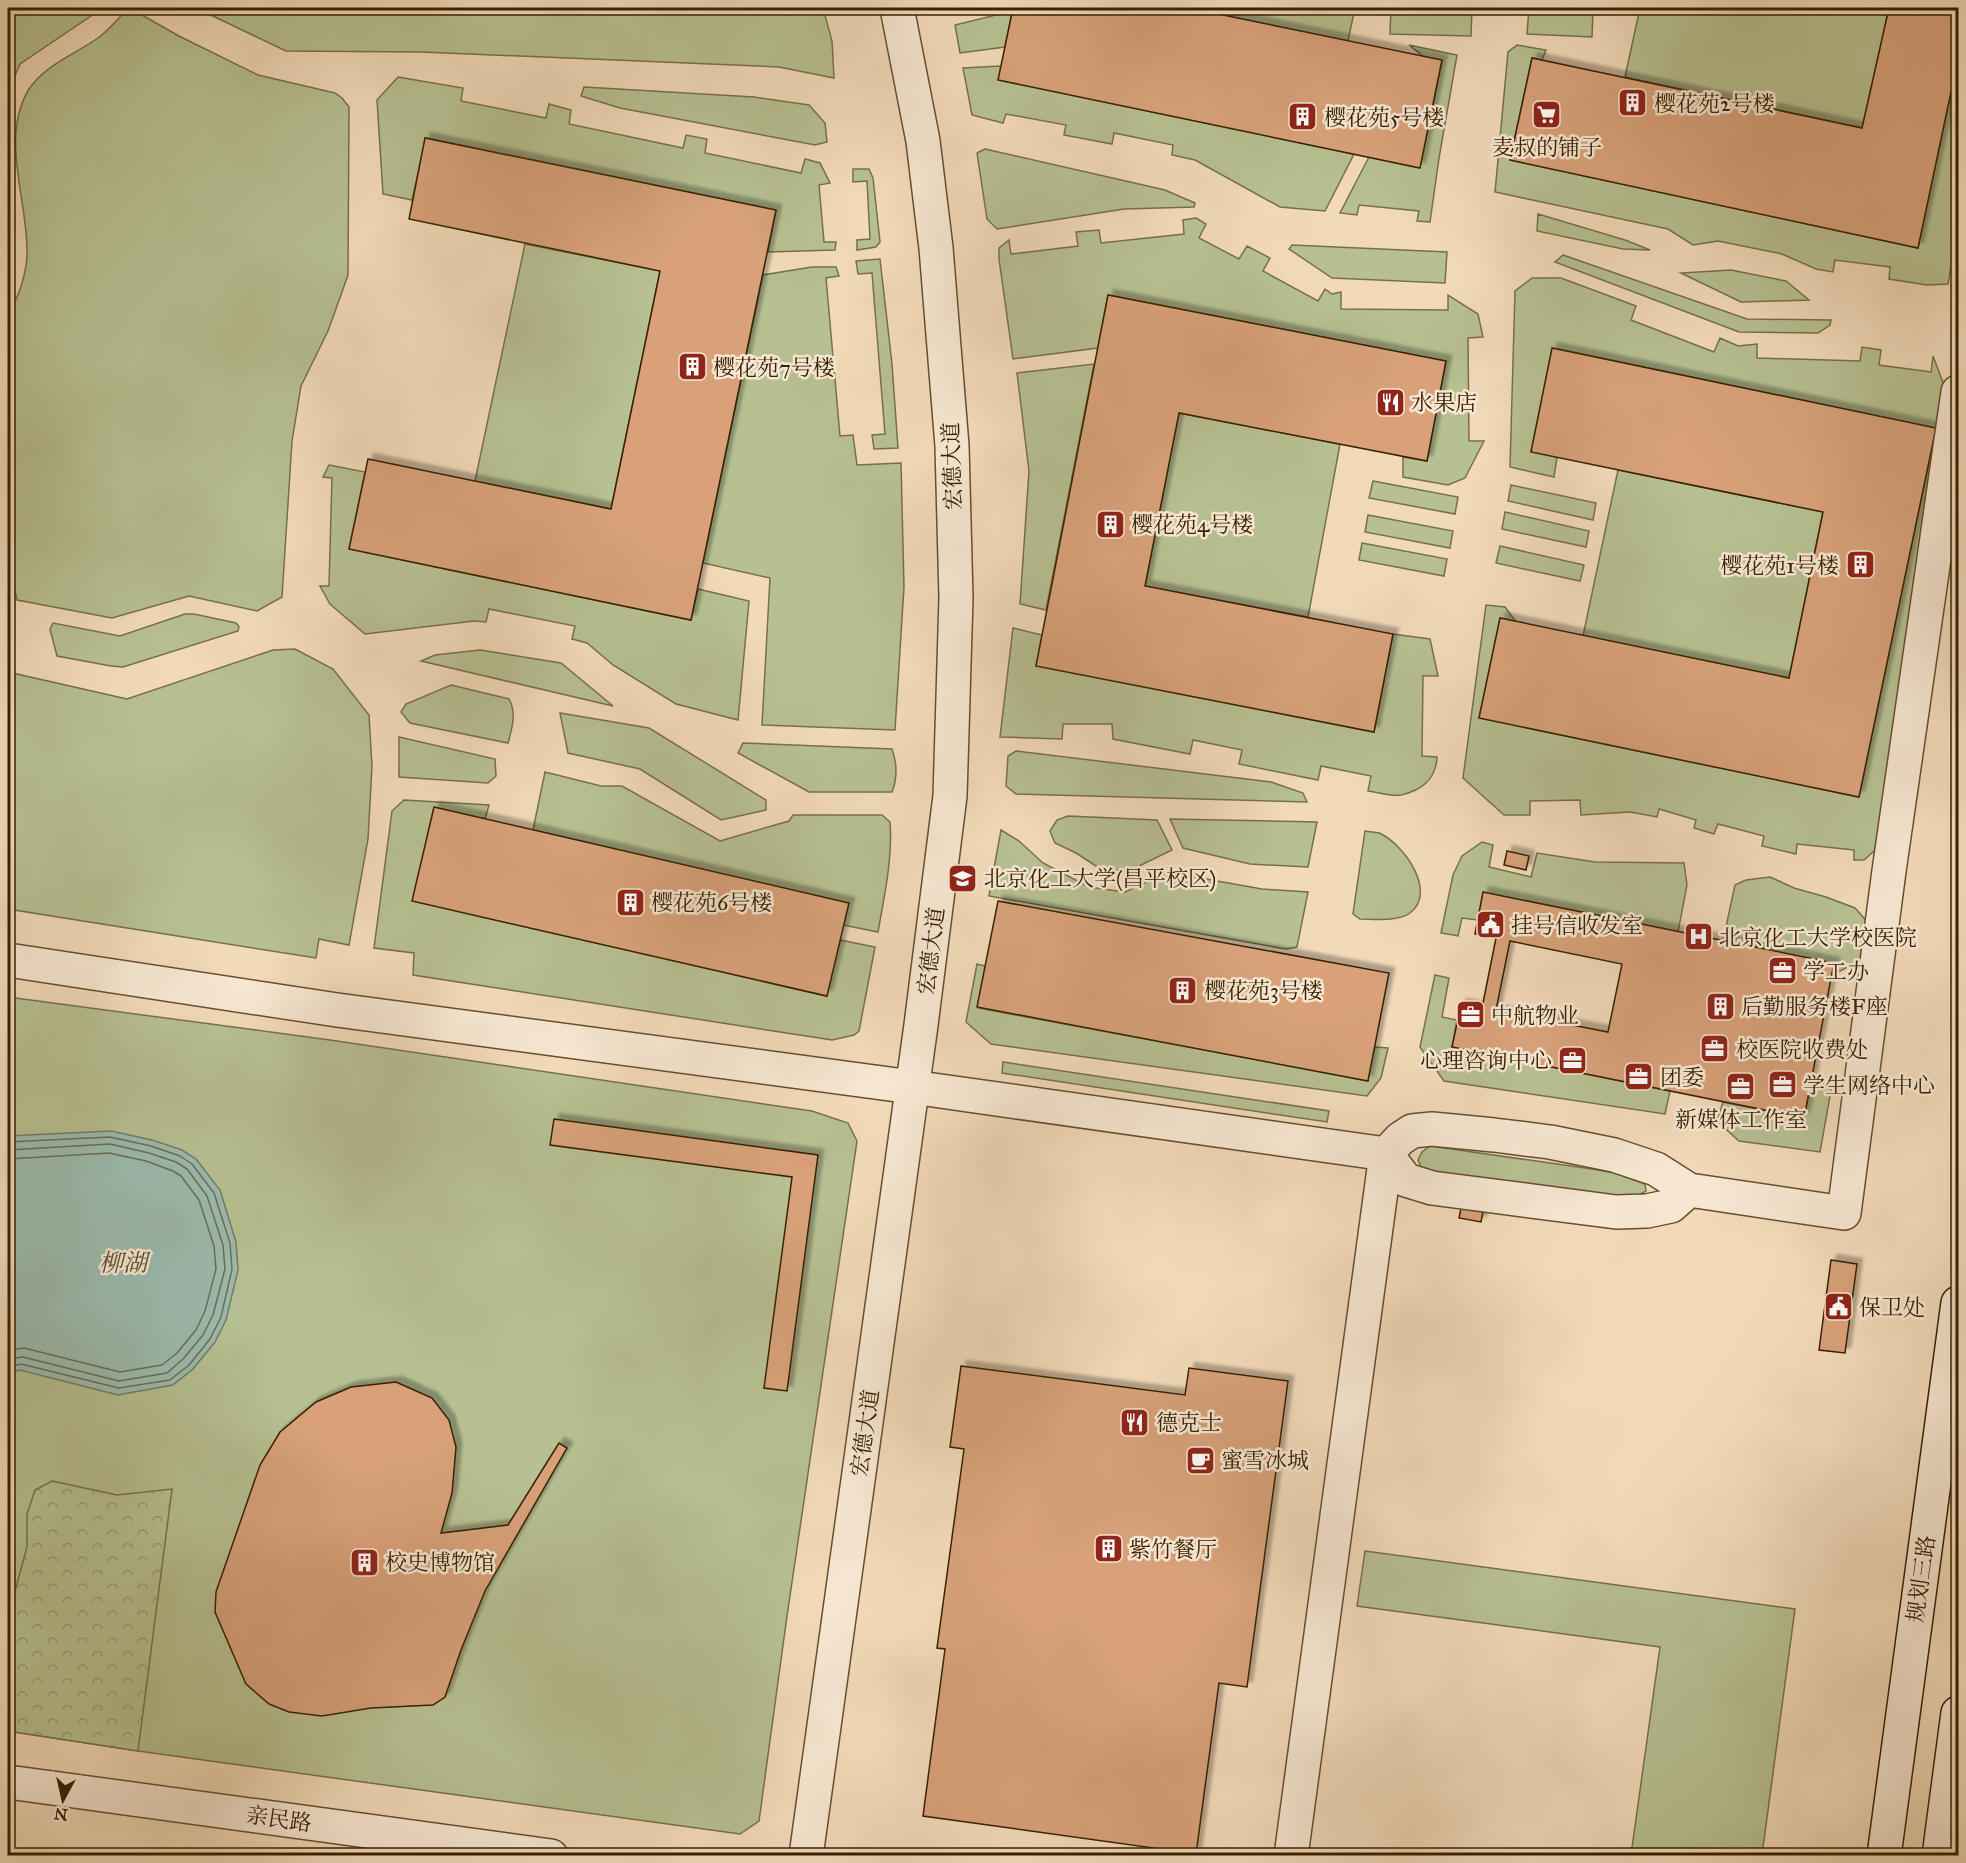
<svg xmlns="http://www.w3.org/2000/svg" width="1966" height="1863" font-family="'IM FELL Great Primer','Noto Serif SC',serif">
  <defs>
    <pattern id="forest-crowns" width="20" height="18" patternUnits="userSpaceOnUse" patternTransform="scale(1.5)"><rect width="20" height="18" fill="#b7c092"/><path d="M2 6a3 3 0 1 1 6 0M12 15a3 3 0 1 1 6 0" fill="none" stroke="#969c75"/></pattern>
    <filter id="shadow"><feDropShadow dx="5.5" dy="-5.5" stdDeviation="1.5" flood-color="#0004"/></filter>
  </defs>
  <rect width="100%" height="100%" fill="#f2dab9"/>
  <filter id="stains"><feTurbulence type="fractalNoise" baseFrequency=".00333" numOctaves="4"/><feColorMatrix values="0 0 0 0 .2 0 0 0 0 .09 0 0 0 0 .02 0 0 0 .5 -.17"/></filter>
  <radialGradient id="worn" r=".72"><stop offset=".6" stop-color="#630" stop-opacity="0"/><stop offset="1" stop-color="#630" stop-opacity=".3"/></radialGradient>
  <path fill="#b7c092" stroke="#777049" stroke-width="1.5" d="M8,8H100L94,14L20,64L8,92Z
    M196,8H823L832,41L834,78L779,67L422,52L286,51Z
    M995,8H1013L1005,47L960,53L955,25L996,15Z
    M1189,8H1355L1348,41Z
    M1391,8H1472L1471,36L1390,34Z
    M1529,8L1593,10L1592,37L1527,34Z
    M1640,8H1889L1862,128L1625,77Z
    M127,10L135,11L179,36L258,75L335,93L342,98L349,107L348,275L328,331L301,386L292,441L282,597L257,611L189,596L112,618L17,600L12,577L8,570V319C17,298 28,273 27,250C27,198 0,137 29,89C45,65 75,54 98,38C108,31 118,18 127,10Z
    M1409,45L1457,55L1439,158L1430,222L1417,221L1419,211L1359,205L1357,215L1340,213L1369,157L1420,167L1442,61L1424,57Z
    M1517,45L1546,50L1542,60L1532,58L1510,160L1918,248L1958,59V223L1948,284L1927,285L1889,279L1890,267L1835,260L1833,272L1816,269L1782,254L1718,241L1693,245L1668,229L1495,192L1508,52Z
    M1001,66L999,80L1354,154L1325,211L1280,207L1195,160L1172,155L1173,145L1114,133L1112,144L1064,135L1066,125L1006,114L1003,123L972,115L963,68Z
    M398,77L463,88L461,101L546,118L549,104L571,110L569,124L683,148L686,135L707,139L705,153L801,173L805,159L820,163L830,183L819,185L824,242H836L835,250L768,252L776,210L426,138L412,200L383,194L377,100Z
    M584,87L754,97L809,105L825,123L827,142L815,145L620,108L581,96Z
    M985,149L1165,190L1195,203L1194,207L1124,209L997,229L987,219L977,153Z
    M853,169H869L873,178L880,242L876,247L857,250V240L870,239L867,181L853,182Z
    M1538,214L1625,240L1650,250L1623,249L1537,231Z
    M1196,218L1206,224L1199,238L1239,259L1247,246L1270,258L1263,271L1318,301L1325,289L1332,294L1341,292V309L1448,310V295L1478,314L1483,337L1468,338L1469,441H1484L1465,478L1448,485L1403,477V457L1427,461L1446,361L1108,295L1098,348L1013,359L999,259V248L1009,240L1011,254L1078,246L1076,232L1099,230L1101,243L1184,234L1183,220Z
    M525,244L660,271L611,509L475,481Z
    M1292,245L1447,252L1445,283L1332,278L1289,249Z
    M1563,255L1747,319L1831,320L1830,325L1818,333L1739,332L1555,262Z
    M880,259L892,364L898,448L874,449L872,435L885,434L872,273L858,274L856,261Z
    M812,267H836L839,276L826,278L840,436L853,435L857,465L901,463L904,587L895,730L762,725L770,578L703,563L763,275Z
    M1731,270L1786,281L1809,300L1741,302L1681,273Z
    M1532,278H1561L1636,306L1631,320L1714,352L1720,338L1738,346L1757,344V358L1860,361L1862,347L1881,350L1879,365L1931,372L1933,356L1947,393L1883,843L1864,860H1854V850L1797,844L1796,854L1762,846L1764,836L1718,824L1714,834L1694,828L1696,820L1659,809L1657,817L1630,812L1581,815L1580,800L1530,801V815H1504L1463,778L1486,605L1505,607L1516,622L1500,619L1479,718L1859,797L1936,428L1553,348L1531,451L1557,457L1554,477L1510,467L1515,291Z
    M1094,364L1046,610L1020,604L1029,471L1017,373Z
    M1179,413L1340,444L1308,617L1145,586Z
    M329,465L365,472L349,549L691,620L698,589L749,601L738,720L676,704L613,665L587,643L572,639L575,626L489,609L486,622L474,621L365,634L330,604L320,586H329L332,478L323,477Z
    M1618,470L1823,512L1789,678L1583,636Z
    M1373,481L1458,497L1455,514L1369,498Z
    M1511,485L1596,503L1593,520L1508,501Z
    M1505,512L1589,531L1586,547L1502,529Z
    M1368,515L1453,531L1450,548L1365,532Z
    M1362,543L1447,559L1444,576L1359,560Z
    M1500,546L1584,565L1580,581L1496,563Z
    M185,614H194L236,623L239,627L238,631L123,667L111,666L57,656L50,629L53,623L120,636Z
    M1013,628L1042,635L1036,666L1374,732L1393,634L1430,639L1438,676H1423L1422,756L1437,757C1436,779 1423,790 1401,795C1391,797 1378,792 1368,791L1371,776L1321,766L1318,780L1239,764L1242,750L1193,740L1190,754L1113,739L1112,724H1063L1062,739L1000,737Z
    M295,649L333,669L369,715L372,766L368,839L349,945L319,939L316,958L8,909V672L127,699L273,650Z
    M480,650L561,663L613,706L421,661L435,655Z
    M451,685L509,699C517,713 512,728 508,743L410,723L401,712L406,704Z
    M560,713L649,728L766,800V810L721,820L640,769L568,753Z
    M399,737L495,759L496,776L488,783L399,777Z
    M743,743L892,749C897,763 897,779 892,792H809L738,753Z
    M1016,751L1271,782L1303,793L1307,802L1016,794L1006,786L1008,756Z
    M545,772L601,786H622L720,841L789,821L793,815H882L890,822C893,858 884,897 878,932L843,925L848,903L533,830Z
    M404,800L489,805L485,819L434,808L413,901L826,996L840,940L875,947L859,1031L854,1035L832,1040L413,975L414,953L374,948L392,811Z
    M1068,816L1157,820L1172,850L1129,871L1102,870L1076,853L1055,843L1050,831L1057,820Z
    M1170,819L1317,822L1308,867L1250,864L1183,848Z
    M1001,830L1019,841L1043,863L1089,887L1125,892L1167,872L1262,889L1308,892L1297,947L1286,949L989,896Z
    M1365,831C1370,832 1375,832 1379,833C1403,843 1438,892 1410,913C1398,922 1374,919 1360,919L1353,914Z
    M1482,842L1493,845L1489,867L1531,877L1537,853L1595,862L1684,863L1687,885L1678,932L1478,920L1462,918L1458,936L1441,933L1453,875L1462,856Z
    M1770,877L1794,888L1826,897L1855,908L1872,927L1868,956L1831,976L1723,941L1735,885L1746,880Z
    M977,964L985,966L978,1008L1367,1080L1375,1047L1388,1048L1381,1078L1367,1096L991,1044L966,1022Z
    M1435,975L1449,978L1442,1017L1457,1020L1452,1047L1670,1091L1665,1114L1444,1081L1420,1047Z
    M8,997L330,1040L812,1111L848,1123L857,1141L787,1616L759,1821L740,1834L138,1751L8,1731Z
    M1003,1062L1329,1111L1327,1122L1002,1073Z
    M1811,1082L1832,1085L1820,1152L1739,1141L1717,1121L1723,1102L1804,1118Z
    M1430,1146L1592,1169L1615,1173L1645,1184L1646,1191L1639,1195L1625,1198L1432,1173L1422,1169L1418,1160L1422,1152Z
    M1365,1551L1795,1609L1762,1855H1631L1660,1647L1357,1606Z"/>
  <path fill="url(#forest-crowns)" stroke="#777049" stroke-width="1.5" d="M52,1481L117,1495L172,1489L138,1751L8,1731V1599L14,1595L27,1547V1514L35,1490Z"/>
  <path fill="#9bbbae" stroke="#737d68" stroke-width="1.5" d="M111,1131L152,1140L182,1150L196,1159L220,1190L236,1242L238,1270L226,1320L215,1342L193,1369L173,1385L118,1395L20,1370L8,1373V1136Z"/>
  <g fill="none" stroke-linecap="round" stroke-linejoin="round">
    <path stroke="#696e57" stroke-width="1.5" d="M8,1142L110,1137L151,1146L180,1156L192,1164L214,1193L230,1243L232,1269L221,1317L210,1339L189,1365L170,1380L119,1388L21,1364L8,1367
      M8,1150L110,1144L149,1153L176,1162L187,1169L207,1196L223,1245L225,1269L213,1315L203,1335L183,1359L167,1373L119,1381L23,1357L8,1359
      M8,1159L109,1153L146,1161L173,1171L181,1176L199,1200L214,1246L216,1269L205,1311L196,1330L177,1353L162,1365L120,1372L24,1348L8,1350"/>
  </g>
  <path fill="#d8a17a" stroke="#372000" stroke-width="1.5" fill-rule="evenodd" filter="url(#shadow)" d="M1013,8H1189L1442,60L1420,168L998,80Z
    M1889,8H1958V59L1918,248L1510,160L1532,58L1862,128Z
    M425,138L776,210L691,620L349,549L368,459L611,509L660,271L409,219Z
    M1108,295L1446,361L1427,461L1179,413L1145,586L1393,634L1374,732L1036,666Z
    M1552,348L1936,428L1859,797L1479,718L1500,618L1789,678L1823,512L1531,452Z
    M434,807L849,903L827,996L412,901Z
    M1507,851L1529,856L1526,870L1504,865Z
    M1483,892L1834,963L1804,1118L1452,1047L1461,1004L1482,1008L1496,938L1475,934ZM1510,941L1622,964L1608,1032L1496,1010Z
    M998,901L1389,973L1368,1081L977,1007Z
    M554,1119L818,1155L787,1391L764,1388L792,1177L550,1145Z
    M1461,1208L1483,1212L1481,1222L1459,1218Z
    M1831,1260L1857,1264L1845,1353L1819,1350Z
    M961,1366L1185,1395L1189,1368L1288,1381L1247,1687L1219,1683L1196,1854L923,1816L945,1649L937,1648L964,1449L950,1447Z
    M396,1382L432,1398L449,1420L456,1447L452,1493L441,1533L508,1525L559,1443L567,1448L485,1591L461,1650L445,1697L433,1705L371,1708L322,1716L289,1712L269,1704L246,1684L215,1612L216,1592L260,1465L280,1432L316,1402L351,1387Z"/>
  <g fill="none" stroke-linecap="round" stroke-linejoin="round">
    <defs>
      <path id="street" d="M8,960L337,1010L912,1087L1386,1154L1406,1180L1432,1188L1616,1212L1647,1211L1671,1206L1689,1190
        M8,1782L551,1856
        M806,1856L921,1025L950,796L956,598L952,446L936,248L923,141L897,8
        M1291,1856L1386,1154L1400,1139L1412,1131L1432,1129L1494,1135L1550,1142L1614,1155L1656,1169L1689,1190L1844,1213L1889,871L1958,392"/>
      <path id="secondary" d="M1884,1856L1958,1303
        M1939,1856L1958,1713"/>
    </defs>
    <use href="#street" stroke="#664e2e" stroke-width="36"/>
    <use href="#secondary" stroke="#372000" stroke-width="36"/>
    <use href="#street" stroke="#f7e7d2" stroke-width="33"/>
    <use href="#secondary" stroke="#f7e7d2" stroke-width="33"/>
  </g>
  <defs>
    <symbol id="building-square" viewBox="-11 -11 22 22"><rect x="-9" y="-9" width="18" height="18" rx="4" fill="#8f2418" stroke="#f7e7d2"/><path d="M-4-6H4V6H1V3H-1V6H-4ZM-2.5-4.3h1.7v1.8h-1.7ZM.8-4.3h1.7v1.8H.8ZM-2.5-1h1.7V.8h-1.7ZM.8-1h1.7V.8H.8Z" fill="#fff"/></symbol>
    <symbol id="supermarket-square" viewBox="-11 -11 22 22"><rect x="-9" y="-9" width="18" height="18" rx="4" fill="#8f2418" stroke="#f7e7d2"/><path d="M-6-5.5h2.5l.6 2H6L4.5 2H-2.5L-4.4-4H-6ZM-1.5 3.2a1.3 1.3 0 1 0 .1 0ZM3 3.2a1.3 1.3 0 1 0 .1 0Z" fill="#fff"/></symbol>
    <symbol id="restaurant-square" viewBox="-11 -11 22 22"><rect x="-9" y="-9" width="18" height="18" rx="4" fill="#8f2418" stroke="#f7e7d2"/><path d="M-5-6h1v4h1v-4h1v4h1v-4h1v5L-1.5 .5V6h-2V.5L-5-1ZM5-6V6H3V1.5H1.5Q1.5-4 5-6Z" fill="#fff"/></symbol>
    <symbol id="university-square" viewBox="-11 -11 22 22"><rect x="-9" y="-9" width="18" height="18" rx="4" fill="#8f2418" stroke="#f7e7d2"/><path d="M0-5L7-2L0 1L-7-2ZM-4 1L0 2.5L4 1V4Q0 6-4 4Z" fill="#fff"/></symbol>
    <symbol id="civic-square" viewBox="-11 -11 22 22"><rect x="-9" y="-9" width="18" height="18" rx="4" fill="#8f2418" stroke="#f7e7d2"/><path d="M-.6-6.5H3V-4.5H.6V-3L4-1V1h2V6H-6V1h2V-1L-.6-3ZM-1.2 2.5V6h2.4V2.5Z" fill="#fff"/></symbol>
    <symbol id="hospital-square" viewBox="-11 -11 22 22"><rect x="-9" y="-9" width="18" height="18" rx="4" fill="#8f2418" stroke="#f7e7d2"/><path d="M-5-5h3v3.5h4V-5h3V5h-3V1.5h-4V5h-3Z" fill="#fff"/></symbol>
    <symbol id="office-square" viewBox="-11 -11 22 22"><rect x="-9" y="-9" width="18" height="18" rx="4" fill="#8f2418" stroke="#f7e7d2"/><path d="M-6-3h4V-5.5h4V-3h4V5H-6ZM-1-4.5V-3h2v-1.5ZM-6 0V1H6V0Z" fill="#fff"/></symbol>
    <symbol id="cafe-square" viewBox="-11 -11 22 22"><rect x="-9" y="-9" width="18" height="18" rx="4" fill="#8f2418" stroke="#f7e7d2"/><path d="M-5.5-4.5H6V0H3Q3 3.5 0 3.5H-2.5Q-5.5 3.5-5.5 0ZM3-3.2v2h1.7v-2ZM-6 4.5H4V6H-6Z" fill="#fff"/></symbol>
  </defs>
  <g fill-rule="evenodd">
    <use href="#building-square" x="1616" y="86" width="33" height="33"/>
    <use href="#supermarket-square" x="1530" y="98" width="33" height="33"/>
    <use href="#building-square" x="1286" y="100" width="33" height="33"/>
    <use href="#building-square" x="676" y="350" width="33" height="33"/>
    <use href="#restaurant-square" x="1374" y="386" width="33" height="33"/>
    <use href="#building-square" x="1094" y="508" width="33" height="33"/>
    <use href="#building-square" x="1844" y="548" width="33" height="33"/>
    <use href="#university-square" x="946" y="862" width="33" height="33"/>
    <use href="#building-square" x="614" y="886" width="33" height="33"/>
    <use href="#civic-square" x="1474" y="908" width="33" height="33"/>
    <use href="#hospital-square" x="1682" y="920" width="33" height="33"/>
    <use href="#office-square" x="1766" y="954" width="33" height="33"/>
    <use href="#building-square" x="1166" y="974" width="33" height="33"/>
    <use href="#building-square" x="1704" y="990" width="33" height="33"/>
    <use href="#office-square" x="1454" y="998" width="33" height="33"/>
    <use href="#office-square" x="1698" y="1032" width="33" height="33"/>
    <use href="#office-square" x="1556" y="1044" width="33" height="33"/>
    <use href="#office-square" x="1622" y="1060" width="33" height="33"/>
    <use href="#office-square" x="1766" y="1068" width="33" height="33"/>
    <use href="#office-square" x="1724" y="1070" width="33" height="33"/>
    <use href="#civic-square" x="1822" y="1290" width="33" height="33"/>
    <use href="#restaurant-square" x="1118" y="1406" width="33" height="33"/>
    <use href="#cafe-square" x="1184" y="1444" width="33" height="33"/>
    <use href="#building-square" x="1092" y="1532" width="33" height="33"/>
    <use href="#building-square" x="348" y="1546" width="33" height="33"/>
  </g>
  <g text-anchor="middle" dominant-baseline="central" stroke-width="5" stroke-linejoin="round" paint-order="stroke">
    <g font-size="22" fill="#372000" stroke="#f7e7d2" text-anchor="start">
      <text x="1654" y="103">樱花苑2号楼</text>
      <text x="1324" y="117">樱花苑5号楼</text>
      <text x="1547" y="147" text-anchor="middle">麦叔的铺子</text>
      <text x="713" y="367">樱花苑7号楼</text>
      <text x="1411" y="402">水果店</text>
      <text x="1131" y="524">樱花苑4号楼</text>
      <text x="1839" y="565" text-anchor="end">樱花苑1号楼</text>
      <text x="984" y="878">北京化工大学(昌平校区)</text>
      <text x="651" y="902">樱花苑6号楼</text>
      <text x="1511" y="925">挂号信收发室</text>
      <text x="1719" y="937">北京化工大学校医院</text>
      <text x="1803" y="971">学工办</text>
      <text x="1204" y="990">樱花苑3号楼</text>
      <text x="1741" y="1006">后勤服务楼F座</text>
      <text x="1491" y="1015">中航物业</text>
      <text x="1736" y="1049">校医院收费处</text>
      <text x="1552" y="1060" text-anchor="end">心理咨询中心</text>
      <text x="1660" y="1077">团委</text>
      <text x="1803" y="1085">学生网络中心</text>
      <text x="1741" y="1119" text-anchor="middle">新媒体工作室</text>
      <text x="1859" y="1307">保卫处</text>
      <text x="1156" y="1422">德克士</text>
      <text x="1221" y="1460">蜜雪冰城</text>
      <text x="1129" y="1549">紫竹餐厅</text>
      <text x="385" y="1562">校史博物馆</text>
    </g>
    <g font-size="22" fill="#372000" stroke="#f7e7d2">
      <text transform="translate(952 466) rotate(-92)">宏德大道</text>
      <text transform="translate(931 951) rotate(-83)">宏德大道</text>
      <text transform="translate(865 1433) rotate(-82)">宏德大道</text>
      <text transform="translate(1921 1579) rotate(-82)">规划三路</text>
      <text transform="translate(279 1819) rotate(8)">亲民路</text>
    </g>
    <g font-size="24" font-style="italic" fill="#554e34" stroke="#f7e7d2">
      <text x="123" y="1263">柳湖</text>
    </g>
  </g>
  <rect width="1966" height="1863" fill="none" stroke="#f2dab9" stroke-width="30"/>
  <rect x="9" y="9" width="1948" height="1845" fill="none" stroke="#372000" stroke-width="3"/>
  <rect x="15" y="15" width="1936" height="1833" fill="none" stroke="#372000" stroke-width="1.5"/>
  <g transform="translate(63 1800) rotate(188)" stroke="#f7e7d2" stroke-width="4.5" paint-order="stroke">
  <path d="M0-4.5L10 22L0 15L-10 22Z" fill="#372000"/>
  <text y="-9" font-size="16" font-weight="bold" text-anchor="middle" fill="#372000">N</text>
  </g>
  <rect width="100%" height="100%" filter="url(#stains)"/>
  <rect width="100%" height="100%" fill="url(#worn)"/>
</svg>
